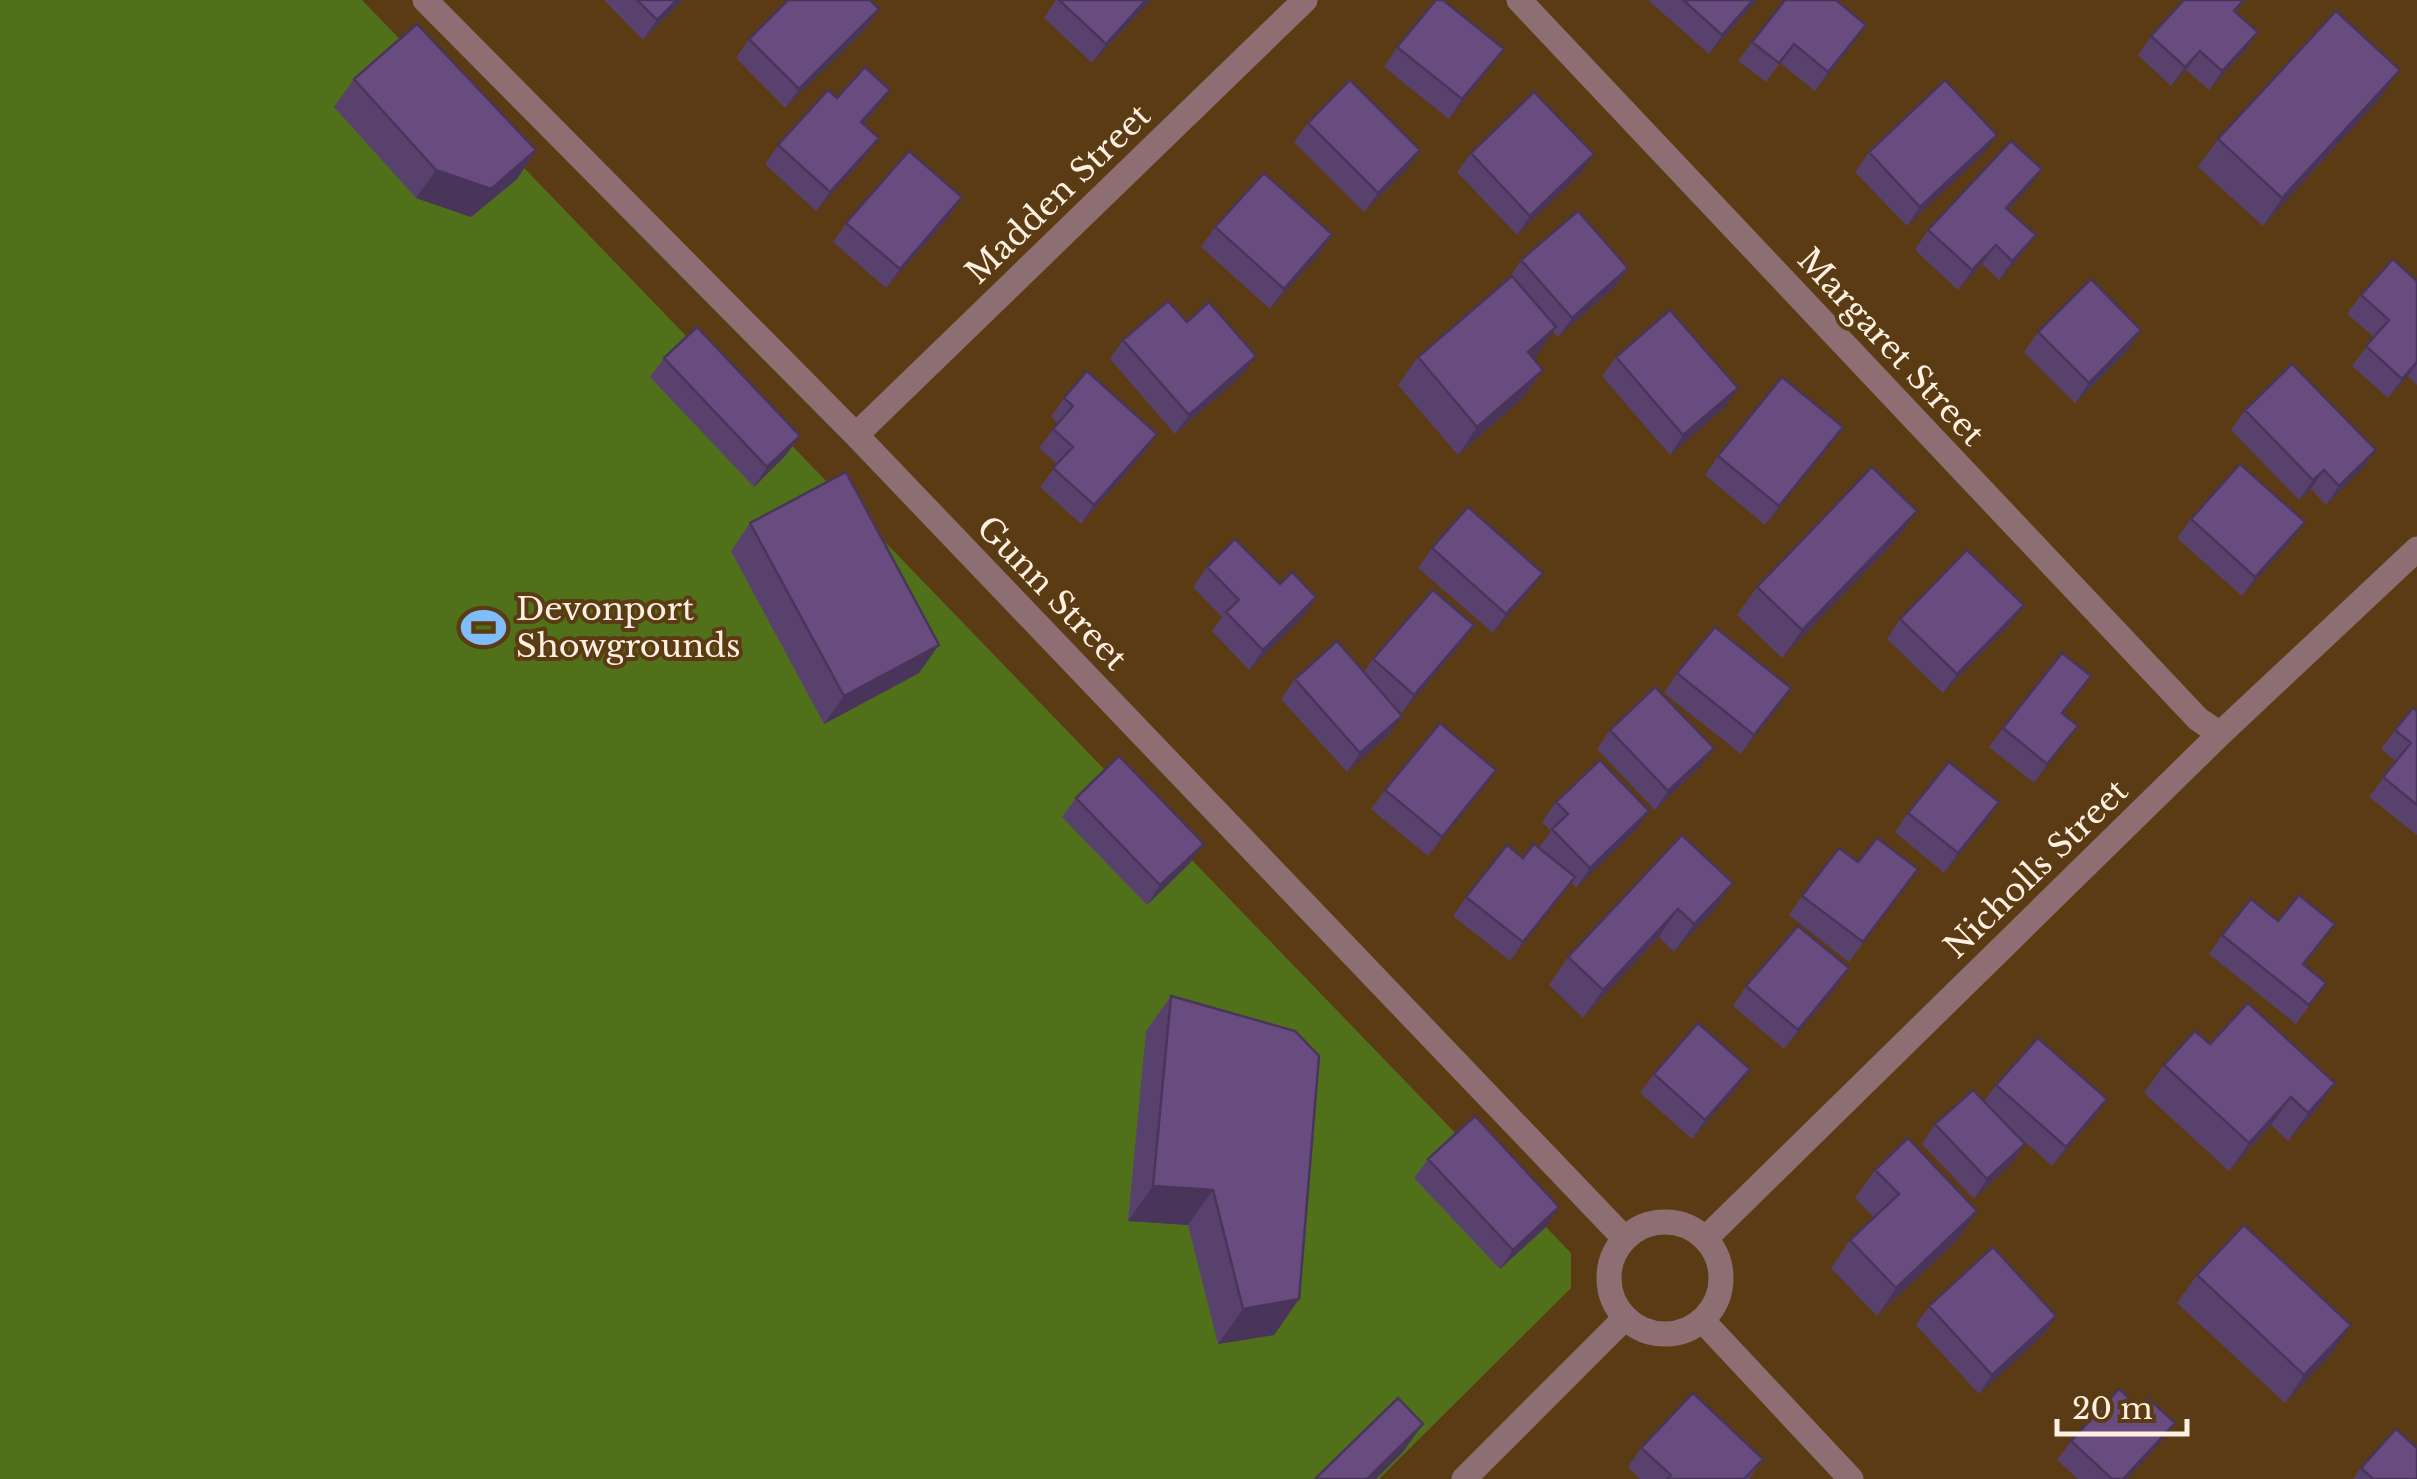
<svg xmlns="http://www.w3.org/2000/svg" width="2417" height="1479" font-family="'Libre Baskerville',serif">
  <rect width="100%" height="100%" fill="#5a3b14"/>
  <path fill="#507119" d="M0,0H362L1571,1253V1288L1379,1479H0Z"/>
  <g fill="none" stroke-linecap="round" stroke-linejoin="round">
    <path stroke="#8d6f73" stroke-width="25" d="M425,0L856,435L1625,1239
      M1519,0L2198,719L2220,734
      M856,435L1305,0
      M1609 1278a56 56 0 1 1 112 0a56 56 0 1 1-112 0Z
      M1705,1239L2220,734L2417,549
      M1702,1320L1851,1479
      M1464,1479L1624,1319"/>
  </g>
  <path fill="#59416d" d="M604,0H683L643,40Z
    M1056,0H1151L1092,63L1044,18Z
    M1648,0H1757L1709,54Z
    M2245,0L2236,12L2258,32L2244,52L2209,90L2186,70L2171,86L2138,55L2151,36Z
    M879,9L866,28L785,108L736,58L749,39Z
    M1752,42L1853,44L1815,91L1780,63L1766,82L1738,61Z
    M1397,47L1490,68L1449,119L1384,67Z
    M354,79L536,150L517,179L471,217L416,198L334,107Z
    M837,98L876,109L863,124L879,138L865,157L816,211L765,164L778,145Z
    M2380,98L2263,226L2198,167L2218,139Z
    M1308,123L1420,150L1407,169L1364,212L1294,142Z
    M1869,152L1983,154L1907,226L1855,172Z
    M1471,153L1580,174L1517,235L1457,172Z
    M2028,189L2008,210L2036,235L2022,254L1999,280L1982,264L1958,290L1915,250L1928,230Z
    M962,197L949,217L886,288L833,242L846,223Z
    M1215,227L1332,234L1319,254L1270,309L1201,247Z
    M1521,260L1628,268L1614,288L1558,337L1553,332L1533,359L1543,370L1523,398L1458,455L1398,385L1418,357L1508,280Z
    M2417,281V385L2408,376L2388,398L2352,366L2374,337L2347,314L2361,295Z
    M1187,322L1242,375L1175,434L1110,359L1123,340Z
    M2038,332L2128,350L2075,403L2024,352Z
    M1616,357L1725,407L1670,455L1602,376Z
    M664,358L786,455L754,487L650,377Z
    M1064,398L1157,434L1144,453L1081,524L1040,487L1057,464L1039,448L1058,423L1051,417Z
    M2245,410L2376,450L2362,469L2326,505L2311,489L2299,500L2231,430Z
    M1830,446L1765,525L1705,475L1718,456Z
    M1917,511L1897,539L1782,658L1737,615L1757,587Z
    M2191,519L2305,522L2291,541L2242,596L2177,538Z
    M750,523L919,673L824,724L731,551Z
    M1432,548L1543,573L1529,592L1493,633L1418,568Z
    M1207,567L1280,584L1316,597L1303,617L1249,670L1212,631L1222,617L1193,587Z
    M1900,619L2010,624L1943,693L1887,639Z
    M1474,625L1461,644L1401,714L1389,735L1347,772L1281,699L1295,679L1364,672L1373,659Z
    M1677,673L1791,688L1741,754L1664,693Z
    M2091,676L2063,714L2078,726L2034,783L1989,747L2003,728Z
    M2417,711V835L2369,797L2396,761L2381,749L2395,730Z
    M1610,730L1700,767L1655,810L1597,749Z
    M1496,770L1483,789L1428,856L1371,809L1385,790Z
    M1076,798L1190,863L1147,905L1062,817Z
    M1556,802L1636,830L1576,888L1571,882L1510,961L1453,916L1466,897L1539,848L1551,831L1542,822Z
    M1999,802L1986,822L1944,873L1895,832L1908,813Z
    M1858,862L1918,869L1849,962L1789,915L1802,896Z
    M1733,883L1713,911L1674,952L1659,937L1583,1018L1549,985L1568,957Z
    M2278,921L2321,944L2304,965L2326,983L2296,1024L2209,954L2222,935Z
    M1746,986L1836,988L1784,1049L1733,1006Z
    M1171,996L1299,1299L1274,1335L1218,1344L1188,1225L1128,1221L1146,1031Z
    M2210,1044L2335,1083L2315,1111L2288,1141L2271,1125L2229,1171L2144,1093L2164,1065Z
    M1750,1069L1736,1089L1692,1139L1640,1093L1654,1074Z
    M1996,1085L2107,1099L2094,1118L2052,1166L2011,1129L2025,1144L2011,1164L1974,1199L1922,1144L1935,1124L1984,1101Z
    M1428,1159L1546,1227L1500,1269L1414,1178Z
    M1875,1170L1977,1211L1958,1239L1877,1316L1831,1268L1850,1240L1874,1218L1855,1198Z
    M2197,1275L2332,1353L2285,1403L2177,1303Z
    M1929,1306L2056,1316L2043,1335L1979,1394L1916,1325Z
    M2071,1441L2161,1442L2127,1479H2078L2057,1460Z
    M1641,1448L1763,1459L1749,1479H1640L1628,1467Z
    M2361,1468L2417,1479H2353Z"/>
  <path fill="#493559" d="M677,0H683L643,40L657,20Z
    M1146,0H1151L1092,63L1106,44Z
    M1753,0H1757L1709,54L1722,35Z
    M879,9L866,28L785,108L799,89Z
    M1866,25L1853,44L1815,91L1828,72Z
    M2258,32L2244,52L2209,90L2222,71Z
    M1504,49L1490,68L1449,119L1462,99Z
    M2200,51L2186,70L2171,86L2185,67Z
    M2400,70L2380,98L2263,226L2282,198Z
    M890,90L876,109L848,141L861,122Z
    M1997,135L1983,154L1907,226L1920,207Z
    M879,138L865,157L816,211L830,192Z
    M536,150L517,179L471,217L416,198L436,170Z
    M1420,150L1407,169L1364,212L1378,193Z
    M1594,154L1580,174L1517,235L1530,216Z
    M2042,169L2028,189L1992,227L2006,208Z
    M962,197L949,217L886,288L900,269Z
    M1332,234L1319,254L1270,309L1284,289Z
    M2036,235L2022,254L1999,280L2012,261Z
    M1996,245L1982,264L1958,290L1972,270Z
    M1628,268L1614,288L1558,337L1572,318Z
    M1556,327L1537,356L1508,380L1528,352Z
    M2141,330L2128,350L2075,403L2089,383Z
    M1256,356L1242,375L1175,434L1189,415Z
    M2417,362L2408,376L2388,398L2402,379Z
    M1543,370L1523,398L1458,455L1477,427Z
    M1738,388L1725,407L1670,455L1683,435Z
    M1843,427L1830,446L1765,525L1779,506Z
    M1157,434L1144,453L1081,524L1094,505Z
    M800,436L786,455L754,487L767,467Z
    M2376,450L2362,469L2326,505L2339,486Z
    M2324,470L2311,489L2299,500L2313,480Z
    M1917,511L1897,539L1782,658L1802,630Z
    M2305,522L2291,541L2242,596L2255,577Z
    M1543,573L1529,592L1493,633L1506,614Z
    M1316,597L1303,617L1249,670L1263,650Z
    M2024,605L2010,624L1943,693L1957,674Z
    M1474,625L1461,644L1401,714L1414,695Z
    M939,645L919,673L824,724L844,696Z
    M1791,688L1778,708L1741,754L1754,735Z
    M1402,716L1389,735L1347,772L1360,753Z
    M2078,726L2064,745L2034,783L2047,764Z
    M1714,748L1700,767L1655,810L1668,791Z
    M1496,770L1483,789L1428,856L1442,837Z
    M1999,802L1986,822L1944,873L1958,853Z
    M1649,811L1636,830L1576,888L1590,868Z
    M1204,844L1190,863L1147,905L1160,885Z
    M1575,877L1561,896L1510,961L1523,942Z
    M1733,883L1713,911L1674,952L1694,924Z
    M1678,909L1659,937L1583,1018L1603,990Z
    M1849,968L1836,988L1784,1049L1798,1030Z
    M1750,1069L1736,1089L1692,1139L1705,1120Z
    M2335,1083L2315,1111L2288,1141L2308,1113Z
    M2291,1097L2271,1125L2229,1171L2249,1143Z
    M2107,1099L2094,1118L2052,1166L2066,1147Z
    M2025,1144L2011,1164L1974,1199L1987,1179Z
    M1153,1186L1213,1190L1188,1225L1128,1221Z
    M1559,1207L1546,1227L1500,1269L1513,1250Z
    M1977,1211L1958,1239L1877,1316L1896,1288Z
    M1299,1299L1274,1335L1218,1344L1243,1309Z
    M2056,1316L2043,1335L1979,1394L1992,1375Z
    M2351,1325L2332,1353L2285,1403L2304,1375Z
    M2175,1423L2161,1442L2127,1479H2123Z
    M1423,1424L1403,1452L1376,1479H1367Z"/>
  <path fill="#684c7f" stroke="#493559" stroke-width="2.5" d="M637,0H677L657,20Z
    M788,0H870L879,9L799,89L749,39Z
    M1059,0H1146L1106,44Z
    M1436,0H1443L1504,49L1462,99L1397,47Z
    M1683,0H1753L1722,35Z
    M1785,0H1836L1866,25L1828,72L1794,44L1779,63L1752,42Z
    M2184,0H2244L2234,11L2258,32L2222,71L2200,51L2185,67L2151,36Z
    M2336,11L2400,70L2282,198L2218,139Z
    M417,24L536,150L491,189L436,170L354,79Z
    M865,67L890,90L861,122L879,138L830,192L778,145L828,90L837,98Z
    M1350,80L1420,150L1378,193L1308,123Z
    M1945,80L1997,135L1920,207L1869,152Z
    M1534,92L1594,154L1530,216L1471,153Z
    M2011,141L2042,169L2006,208L2036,235L2012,261L1996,245L1972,270L1928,230Z
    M909,151L962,197L900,269L846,223Z
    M1264,173L1332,234L1284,289L1215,227Z
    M1578,211L1628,268L1572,318L1521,260Z
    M2393,259L2417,281V362L2402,379L2366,346L2389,320L2361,295Z
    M1512,276L1556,327L1528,352L1543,370L1477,427L1418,357Z
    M2091,279L2141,330L2089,383L2038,332Z
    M1168,301L1187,322L1209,302L1256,356L1189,415L1123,340Z
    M1670,310L1738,388L1683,435L1616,357Z
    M697,327L800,436L767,467L664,358Z
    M2292,364L2376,450L2339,486L2324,470L2313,480L2245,410Z
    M1087,371L1157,434L1094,505L1053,468L1073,447L1053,429L1073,406L1064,398Z
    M1782,377L1843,427L1779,506L1718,456Z
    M2240,464L2305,522L2255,577L2191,519Z
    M1872,467L1917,511L1802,630L1757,587Z
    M846,472L939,645L844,696L750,523Z
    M1468,507L1543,573L1506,614L1432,548Z
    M1235,539L1280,584L1292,572L1316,597L1263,650L1226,612L1239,600L1207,567Z
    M1967,550L2024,605L1957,674L1900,619Z
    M1433,590L1474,625L1414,695L1373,659Z
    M1715,627L1791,688L1754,735L1677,673Z
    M1337,641L1402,716L1360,753L1295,679Z
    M2062,653L2091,676L2062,713L2078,726L2047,764L2003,728Z
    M1655,687L1714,748L1668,791L1610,730Z
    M2413,708L2417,711V805L2383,777L2411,743L2395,730Z
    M1440,723L1496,770L1442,837L1385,790Z
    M1119,756L1204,844L1160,885L1076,798Z
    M1600,760L1649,811L1590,868L1552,829L1568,814L1556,802Z
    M1949,762L1999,802L1958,853L1908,813Z
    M1682,835L1733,883L1694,924L1678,909L1603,990L1568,957Z
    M1877,838L1918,869L1863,942L1802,896L1839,848L1858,862Z
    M1534,844L1575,877L1523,942L1466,897L1507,845L1523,858Z
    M2299,895L2335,924L2303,964L2326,983L2309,1005L2222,935L2251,899L2278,921Z
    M1798,926L1849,968L1798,1030L1746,986Z
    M1171,996L1295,1031L1319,1056L1299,1299L1243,1309L1213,1190L1153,1186Z
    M2248,1003L2335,1083L2308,1113L2291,1097L2249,1143L2164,1065L2195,1031L2210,1044Z
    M1698,1023L1750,1069L1705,1120L1654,1074Z
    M2038,1038L2107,1099L2066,1147L1996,1085Z
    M1973,1090L2025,1144L1987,1179L1935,1124Z
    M1475,1116L1559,1207L1513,1250L1428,1159Z
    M1908,1138L1977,1211L1896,1288L1850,1240L1899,1194L1875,1170Z
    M2244,1225L2351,1325L2304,1375L2197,1275Z
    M1993,1247L2056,1316L1992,1375L1929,1306Z
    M2119,1389L2139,1407L2148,1398L2175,1423L2123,1479H2112L2071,1441Z
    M1693,1393L1763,1459L1744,1479H1667L1671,1475L1641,1448Z
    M1398,1398L1423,1424L1367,1479H1315Z
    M2396,1429L2417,1448V1479H2373L2361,1468Z"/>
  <defs>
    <symbol id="stadium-bare" viewBox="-9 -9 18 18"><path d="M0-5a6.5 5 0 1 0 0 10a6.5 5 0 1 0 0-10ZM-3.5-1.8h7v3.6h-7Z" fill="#7ebdf9" stroke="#5a3b14" stroke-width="2.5" paint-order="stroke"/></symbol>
  </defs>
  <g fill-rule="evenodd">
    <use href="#stadium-bare" x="452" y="596" width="63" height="63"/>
  </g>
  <g text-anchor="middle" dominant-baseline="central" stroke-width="8" stroke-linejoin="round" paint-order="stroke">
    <g font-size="32" fill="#fff0e1" stroke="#5a3b14">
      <text transform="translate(1058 194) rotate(-44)">Madden Street</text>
      <text transform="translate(1891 347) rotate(47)">Margaret Street</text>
      <text transform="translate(1052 593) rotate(46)">Gunn Street</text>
      <text transform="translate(2036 869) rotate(-44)">Nicholls Street</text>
    </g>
    <g font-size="32" fill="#fff0e1" stroke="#5a3b14" text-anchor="start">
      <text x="516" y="609">Devonport<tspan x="516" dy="37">Showgrounds</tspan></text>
    </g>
  </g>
  <path d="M2057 1419v15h130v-15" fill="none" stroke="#fff0e1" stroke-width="5"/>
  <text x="2072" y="1419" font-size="30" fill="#fff0e1" stroke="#5a3b14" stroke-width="8" paint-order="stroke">20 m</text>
</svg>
